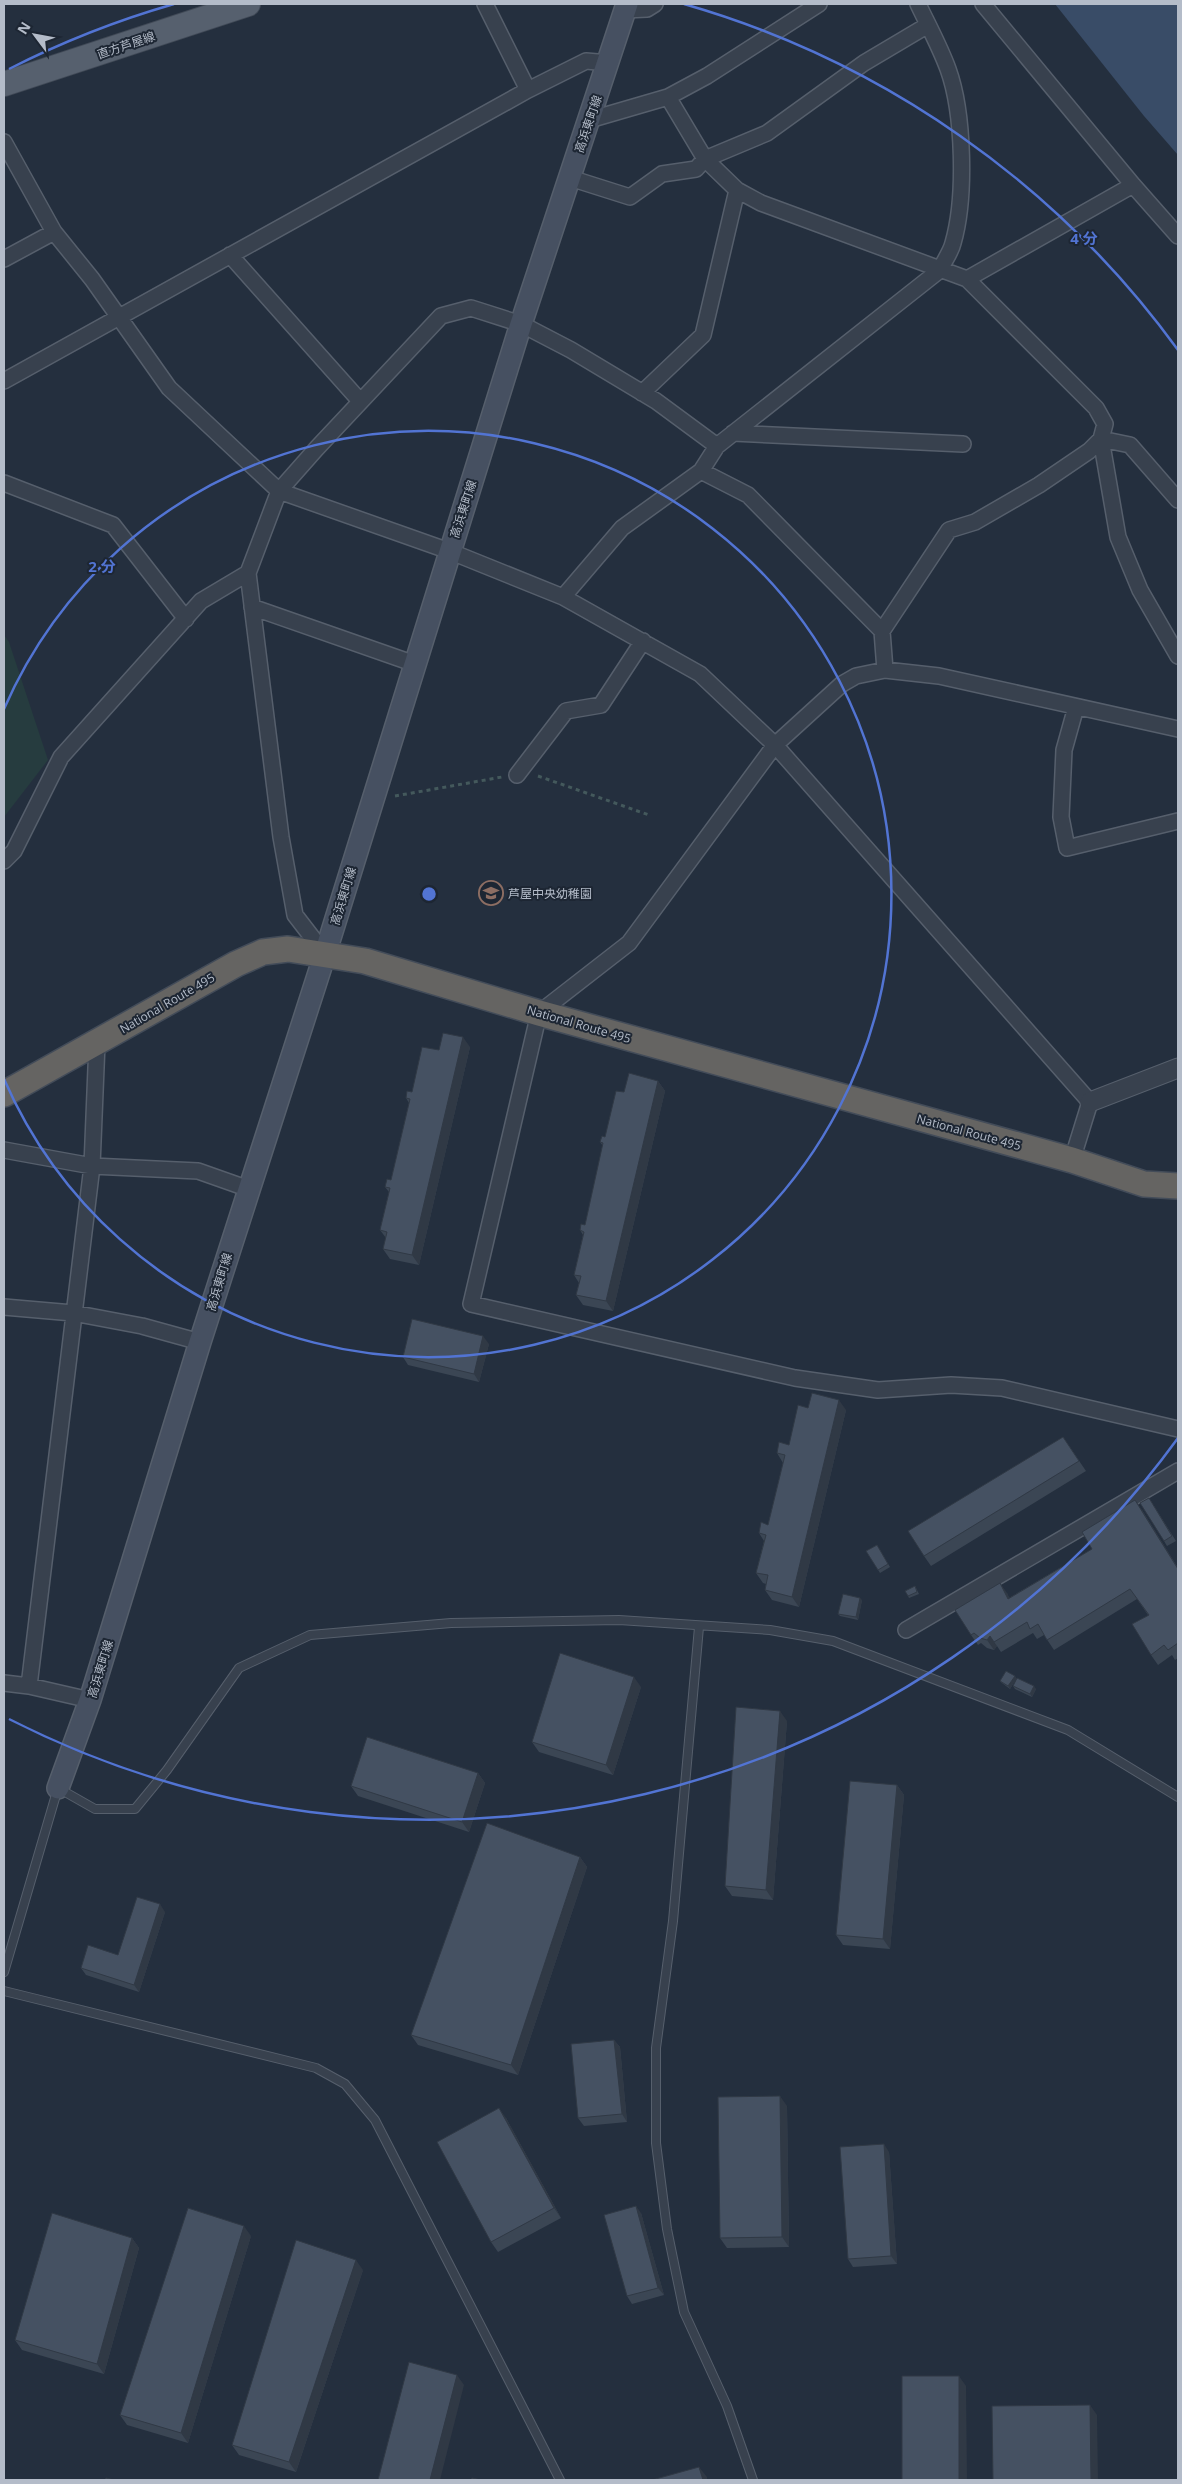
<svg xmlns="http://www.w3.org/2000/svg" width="1182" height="2484" font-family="'Open Sans','Noto Sans JP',sans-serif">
  <rect width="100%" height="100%" fill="#242f3e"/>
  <path fill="#263c3f" d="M4,635L9,642L48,760L4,817Z"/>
  <path fill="#394c67" d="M1055,4H1178V155L1144,116Z"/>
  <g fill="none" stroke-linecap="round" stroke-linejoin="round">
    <defs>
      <path id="service" d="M699,1627L673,1921L656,2048V2143L667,2229L684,2312L727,2406L753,2480
        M4,1972L58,1788L95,1809H135L167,1770L239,1668L310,1635L451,1623L619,1620L770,1630L833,1641L1068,1730L1178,1797
        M4,1991L316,2068L345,2084L375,2120L560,2480"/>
      <path id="minor" d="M485,4L528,90
        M983,4L1133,185L1178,236
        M625,10L647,9L655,4
        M668,97L705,159L737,190L761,203L967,279L1096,408L1105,424L1101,439L1118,537L1140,590L1178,656
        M589,120L668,97L707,76L819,4
        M4,142L54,232L92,279L169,388L279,491L449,551L563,597L700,674L775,745L1090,1102L1072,1160
        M570,178L630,197L662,174L696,169L705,159L767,133L864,63L928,25
        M230,255L360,401
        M4,259L54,232
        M967,279L1133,185
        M4,381L528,90L586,61L609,63
        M642,393L703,335L737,190
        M733,433L963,444
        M1101,439L1130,445L1178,500
        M701,471L748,495L882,631
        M4,483L113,525L186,619
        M563,597L622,528L701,471L717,446L940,270C944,261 951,252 953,243C966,198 964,113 948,69C940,47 928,25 918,4
        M252,607L415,664
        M885,670L882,631L949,530L975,522L1039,485L1089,451L1101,439
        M1076,707L1064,750L1061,817L1067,848L1178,821
        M1178,729L939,676L885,670L856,676L842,684L775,745L629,943L539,1013L471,1304L795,1378L878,1390L951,1385L1002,1388L1178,1429
        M517,775L566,711L601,705L643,641
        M4,861L14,851L61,757L201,601L248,573
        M325,954L295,915L281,837L248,573L279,491L317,448L441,316L471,308L521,324L571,350L656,401L717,446
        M4,1150L92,1166L198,1171L249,1189
        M4,1307L73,1313L142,1326L200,1342
        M906,1630L1178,1471
        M4,1683L29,1686L90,1700
        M29,1686L92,1166L97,1043"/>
      <path id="tertiary" d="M1090,1102L1178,1068"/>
      <path id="secondary" d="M58,1788L90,1700L200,1342L325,954L521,324L627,4"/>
      <path id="primary" d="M4,84L248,4"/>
      <path id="trunk" d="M4,1094L236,964L263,952L288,949L365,961L539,1013L1072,1160L1144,1184L1178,1186"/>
    </defs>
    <use href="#service" stroke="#565f6c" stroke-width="10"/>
    <use href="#minor" stroke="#565f6c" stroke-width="18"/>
    <use href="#tertiary" stroke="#565f6c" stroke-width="21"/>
    <use href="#secondary" stroke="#565f6c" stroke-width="24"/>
    <use href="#primary" stroke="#414a57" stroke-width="26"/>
    <use href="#trunk" stroke="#434c59" stroke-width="28"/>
    <path stroke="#44595c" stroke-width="3" stroke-dasharray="4 4" stroke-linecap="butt" d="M538,776L649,815
      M395,796L502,777"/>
    <use href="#service" stroke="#38414e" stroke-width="8"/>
    <use href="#minor" stroke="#38414e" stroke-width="15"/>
    <use href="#tertiary" stroke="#38414e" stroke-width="19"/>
    <use href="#secondary" stroke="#465061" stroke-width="21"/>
    <use href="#primary" stroke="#56606e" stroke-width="24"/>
    <use href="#trunk" stroke="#656462" stroke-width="25"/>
  </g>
  <path fill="#3b4654" d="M470,1047L419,1265L390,1259L383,1249L386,1238L380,1230L389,1192L385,1187L391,1180L409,1103L406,1098L412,1092L439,1050Z
    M658,1081L665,1091L613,1311L583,1305L576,1295L579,1283L574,1275L583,1235L580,1230L585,1225L603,1146L600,1142L605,1137L624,1092Z
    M489,1344L479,1382L408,1365L403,1357Z
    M808,1408L846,1410L799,1607L772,1600L765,1590L766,1584L763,1583L756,1573L764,1541L759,1533L768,1525L783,1463L777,1453L789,1445Z
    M1063,1437L1086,1471L931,1566L924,1556Z
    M1149,1498L1176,1541L1167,1546L1164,1541Z
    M1142,1510L1178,1568V1658L1175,1660L1172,1655L1158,1665L1151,1655L1148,1615L1137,1599L1054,1650L1044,1635L1037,1639L1033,1633L1001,1652L997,1646L994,1650L987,1648L981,1643L978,1645L971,1635L1007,1593L1009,1598L1092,1549Z
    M877,1545L890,1567L880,1573L866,1551Z
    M915,1586L919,1594L909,1598L908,1596Z
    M862,1600L858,1620L840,1616L838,1614Z
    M1015,1676L1016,1679L1010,1689L1002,1683L1000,1681Z
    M1013,1686L1036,1689L1032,1697L1015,1689Z
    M641,1687L613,1775L539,1752L532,1742Z
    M787,1721L773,1900L732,1896L725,1886Z
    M478,1773L485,1783L469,1832L358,1796L351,1786Z
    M897,1785L904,1795L890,1949L843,1945L836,1935Z
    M580,1857L587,1867L518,2075L418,2045L411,2035Z
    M165,1912L139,1992L86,1975L81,1968L118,1955Z
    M614,2040L620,2047L627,2122L584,2126L578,2118Z
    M787,2106L789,2247L727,2248L720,2238Z
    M506,2118L561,2218L498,2252L491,2242Z
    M889,2152L897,2264L853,2267L848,2259Z
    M641,2213L664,2295L632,2304L627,2296Z
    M251,2236L188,2443L127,2425L120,2415Z
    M132,2238L139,2248L104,2374L22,2350L15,2340Z
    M363,2270L296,2472L239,2455L232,2445Z"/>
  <path fill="#303945" d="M463,1037L470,1047L419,1265L412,1255Z
    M658,1081L665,1091L613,1311L606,1301Z
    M483,1336L489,1344L479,1382L474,1374Z
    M839,1400L846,1410L799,1607L792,1597Z
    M1135,1500L1142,1510L1178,1568V1569Z
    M1000,1583L1007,1593L1015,1609L1008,1599Z
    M860,1598L862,1600L858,1620L856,1617Z
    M990,1636L997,1646L994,1650L987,1640Z
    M1015,1676L1016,1679L1010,1689L1008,1686Z
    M634,1677L641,1687L613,1775L606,1765Z
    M1034,1686L1036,1689L1032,1697L1030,1694Z
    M780,1711L787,1721L773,1900L766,1890Z
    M478,1773L485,1783L469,1832L462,1822Z
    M897,1785L904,1795L890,1949L883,1939Z
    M580,1857L587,1867L518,2075L511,2065Z
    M160,1904L165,1912L139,1992L134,1985Z
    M614,2040L620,2047L627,2122L622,2114Z
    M780,2096L787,2106L789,2247L782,2237Z
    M499,2108L506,2118L561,2218L554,2208Z
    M884,2144L889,2152L897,2264L891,2256Z
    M636,2206L641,2213L664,2295L658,2288Z
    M244,2226L251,2236L188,2443L181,2433Z
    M132,2238L139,2248L104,2374L97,2364Z
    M356,2260L363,2270L296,2472L289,2462Z
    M457,2375L464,2385L440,2480H430Z
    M959,2376L966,2386L967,2480H959Z
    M1090,2405L1097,2415L1098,2480H1091Z
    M699,2467L707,2477V2480H703Z"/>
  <path fill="#455162" stroke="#303945" d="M443,1033L463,1037L412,1255L383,1249L387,1232L380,1230L390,1188L385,1187L387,1179L391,1180L410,1099L406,1098L407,1091L412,1092L422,1047L439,1050Z
    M629,1073L658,1081L606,1301L576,1295L581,1276L574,1275L584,1232L580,1230L581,1224L585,1225L603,1143L600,1142L602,1136L605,1137L616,1091L624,1092Z
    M412,1319L483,1336L474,1374L403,1357Z
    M812,1393L839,1400L792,1597L765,1590L768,1575L756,1573L766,1535L759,1533L761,1522L768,1525L785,1455L777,1453L779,1442L789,1445L798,1405L808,1408Z
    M1063,1437L1079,1461L924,1556L908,1531Z
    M1149,1498L1172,1536L1164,1541L1140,1503Z
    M1135,1500L1178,1569V1643L1168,1650L1164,1645L1151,1655L1132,1624L1149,1615L1130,1589L1047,1640L1038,1624L1030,1629L1027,1622L994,1642L990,1636L987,1640L980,1638L974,1633L971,1635L955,1610L1000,1583L1008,1599L1092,1549L1082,1532Z
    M877,1545L888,1564L878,1570L866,1551Z
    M915,1586L917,1592L908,1596L905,1591Z
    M843,1594L860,1598L856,1617L838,1614Z
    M560,1653L634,1677L606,1765L532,1742Z
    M1006,1671L1015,1676L1008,1686L1000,1681Z
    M1017,1678L1034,1686L1030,1694L1013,1686Z
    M736,1707L780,1711L766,1890L725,1886Z
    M367,1737L478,1773L462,1822L351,1786Z
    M850,1781L897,1785L883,1939L836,1935Z
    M487,1823L580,1857L511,2065L411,2035Z
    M137,1897L160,1904L134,1985L81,1968L88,1945L118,1955Z
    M614,2040L622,2114L578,2118L571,2044Z
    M780,2096L782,2237L720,2238L718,2097Z
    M499,2108L554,2208L491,2242L437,2142Z
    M884,2144L891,2256L848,2259L840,2147Z
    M636,2206L658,2288L627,2296L604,2215Z
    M188,2208L244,2226L181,2433L120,2415Z
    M52,2213L132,2238L97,2364L15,2340Z
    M296,2240L356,2260L289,2462L232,2445Z
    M409,2362L457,2375L430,2480H378Z
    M902,2376H959V2480H902Z
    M1090,2405L1091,2480H993L992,2406Z
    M699,2467L703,2480H652Z
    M106,2478L114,2480H105Z
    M472,2478L481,2480H471Z"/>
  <g fill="none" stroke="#5274d3" stroke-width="2.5">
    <path d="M4 709A463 463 0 1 1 4 1079"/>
    <path d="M1178 1438A926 926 0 0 1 9 1719M9 69A926 926 0 0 1 174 4M684 4A926 926 0 0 1 1178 350"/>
  </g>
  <defs>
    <symbol id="school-ring" viewBox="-11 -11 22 22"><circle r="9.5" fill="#1d2633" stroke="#8d6e63" stroke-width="1.5"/><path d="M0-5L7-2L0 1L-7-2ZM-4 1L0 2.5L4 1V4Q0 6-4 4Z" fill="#8d6e63"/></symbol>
  </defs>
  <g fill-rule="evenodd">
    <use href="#school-ring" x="477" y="879" width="28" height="28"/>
  </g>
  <g text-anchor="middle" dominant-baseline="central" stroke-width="4" stroke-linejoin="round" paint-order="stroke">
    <g font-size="12" fill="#b4bcc9" stroke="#1d2633">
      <text transform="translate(126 45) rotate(-19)">直方芦屋線</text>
      <text transform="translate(588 124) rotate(-71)">高浜東町線</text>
      <text transform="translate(463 509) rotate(-72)">高浜東町線</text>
      <text transform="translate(343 896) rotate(-73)">高浜東町線</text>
      <text transform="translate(167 1003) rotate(-30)">National Route 495</text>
      <text transform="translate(579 1024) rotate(16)">National Route 495</text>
      <text transform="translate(969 1132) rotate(15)">National Route 495</text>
      <text transform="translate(219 1282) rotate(-73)">高浜東町線</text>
      <text transform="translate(100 1669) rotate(-73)">高浜東町線</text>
    </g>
    <g font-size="12" fill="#b4bcc9" stroke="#1d2633" text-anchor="start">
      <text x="508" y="893">芦屋中央幼稚園</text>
    </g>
  </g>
  <circle cx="429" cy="894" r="8" fill="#5274d3" stroke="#1d2633" stroke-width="2.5"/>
  <g font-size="15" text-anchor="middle" font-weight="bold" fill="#5274d3" stroke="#1d2633" stroke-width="4" stroke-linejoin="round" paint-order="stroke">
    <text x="1084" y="244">4 分</text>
    <text x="102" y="572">2 分</text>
  </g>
  <rect width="1182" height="2484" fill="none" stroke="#b4bcc9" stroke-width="10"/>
  <g transform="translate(35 35) rotate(302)" stroke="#1d2633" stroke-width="4" paint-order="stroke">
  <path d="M0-4L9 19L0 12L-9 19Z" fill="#b4bcc9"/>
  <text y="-8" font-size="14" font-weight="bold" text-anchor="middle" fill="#b4bcc9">N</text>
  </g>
</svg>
